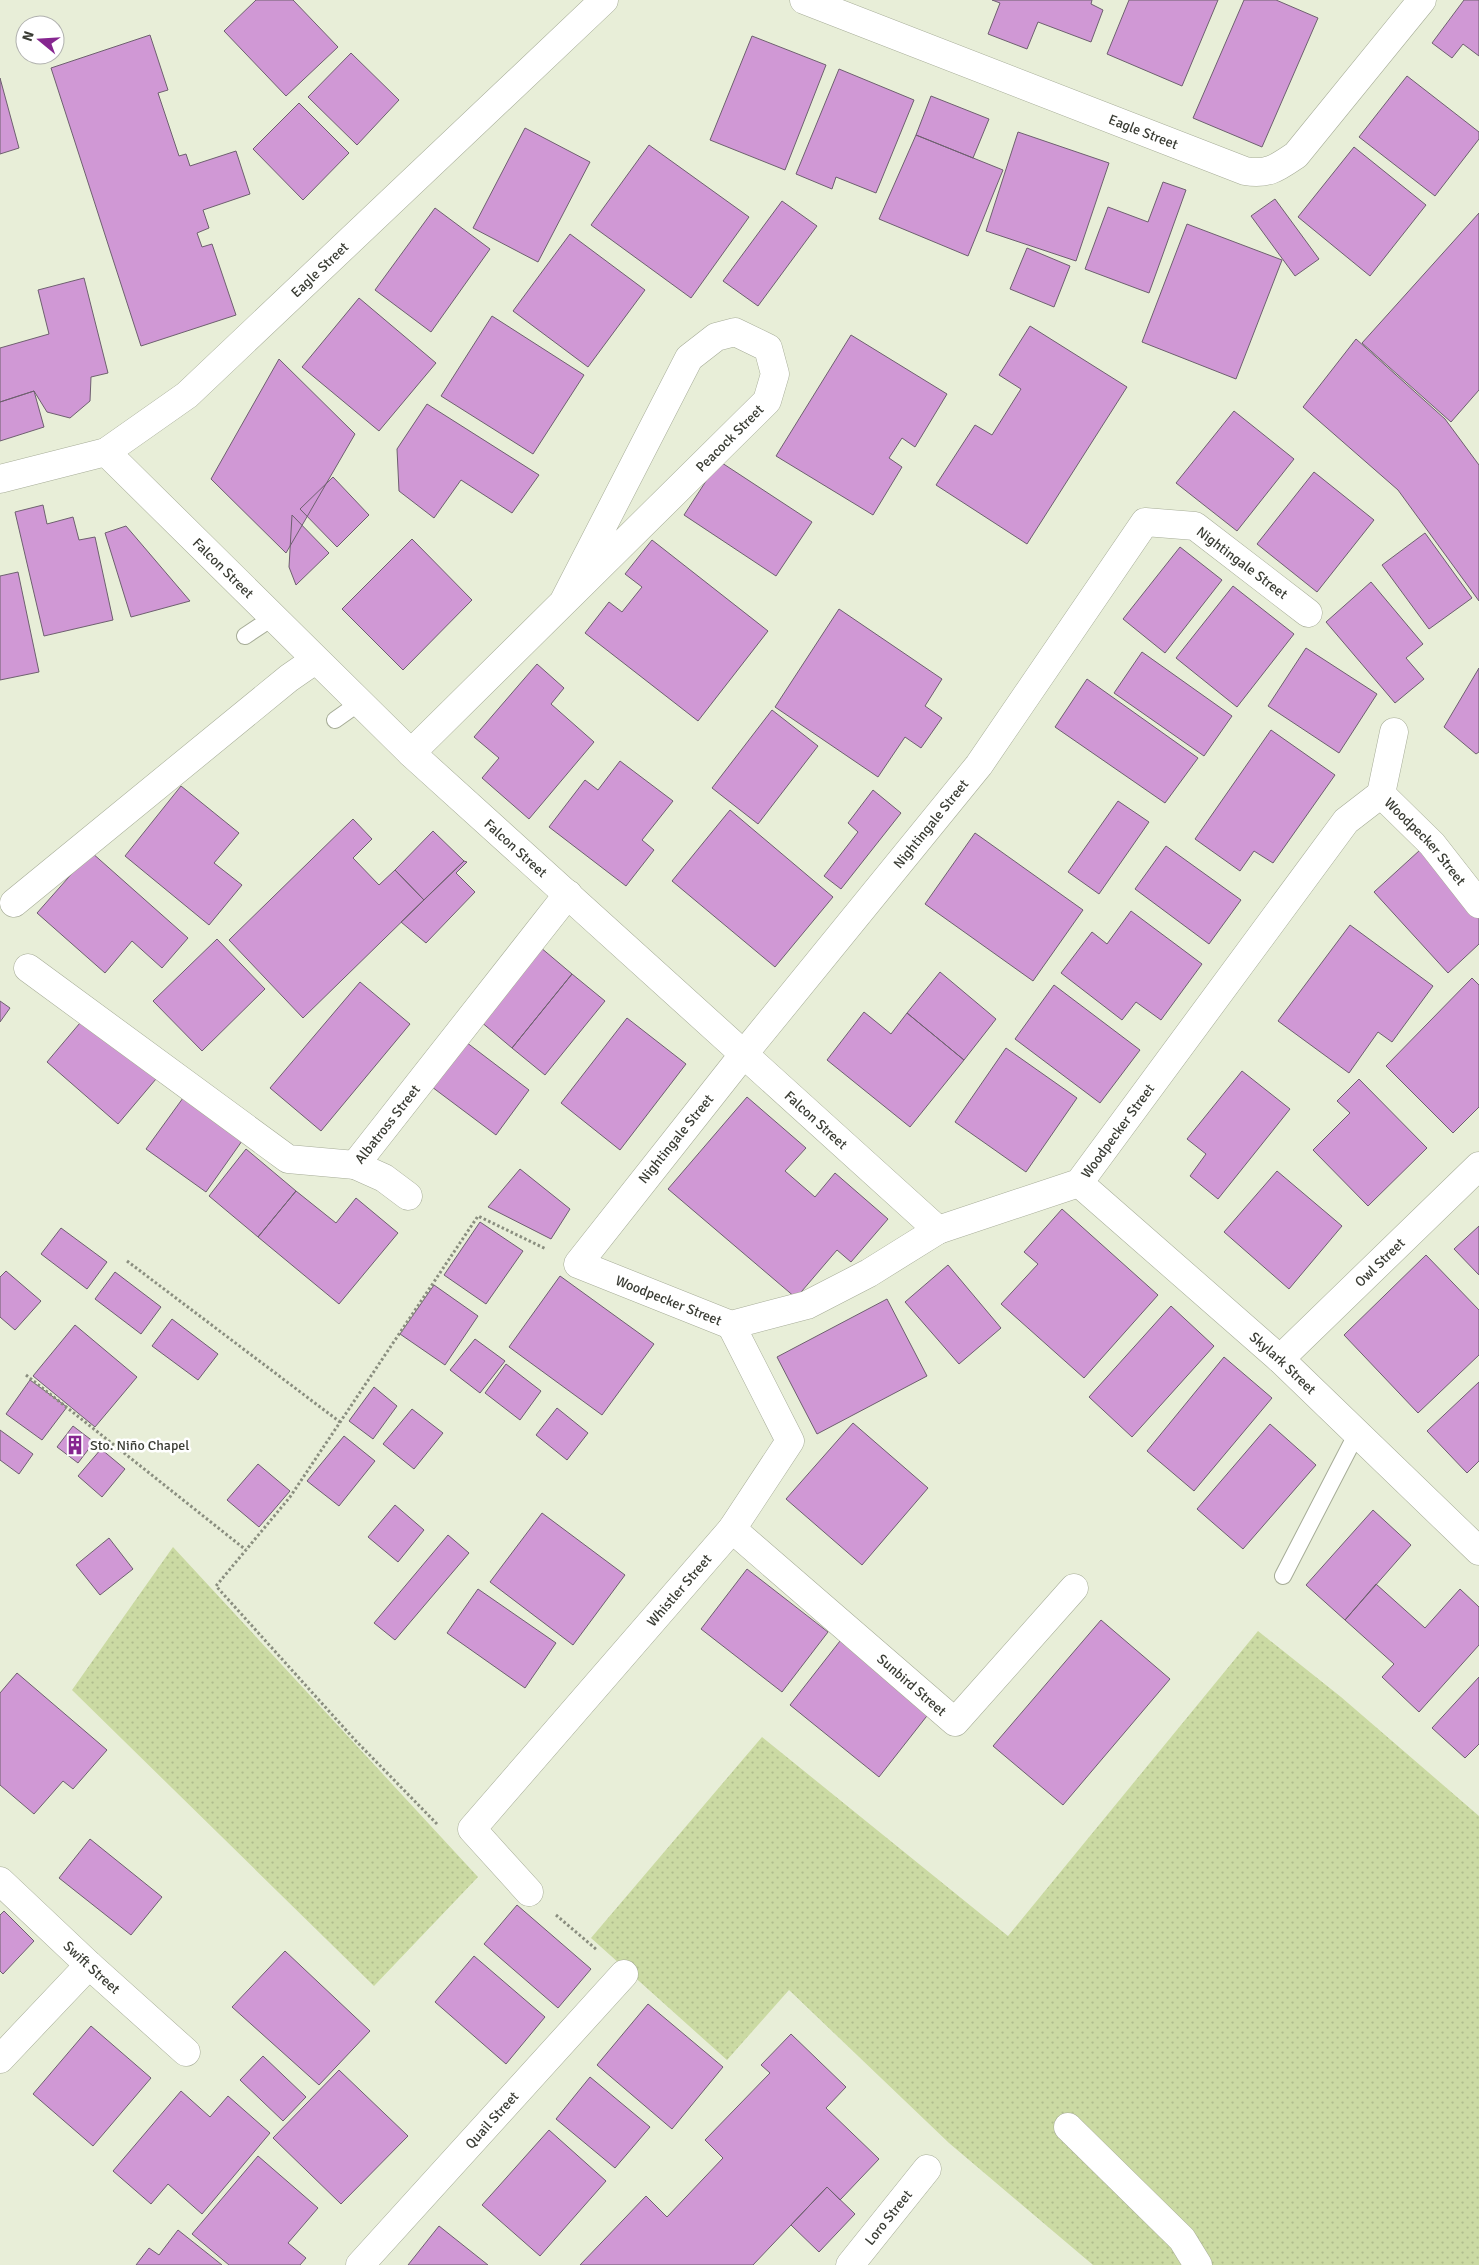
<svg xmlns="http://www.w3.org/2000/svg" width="1479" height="2265" font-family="Signika,sans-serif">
  <defs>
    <pattern id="grass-dots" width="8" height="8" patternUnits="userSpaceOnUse" patternTransform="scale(1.25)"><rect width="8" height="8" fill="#cbdaa3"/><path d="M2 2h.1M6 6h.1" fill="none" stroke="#afbc8d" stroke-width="1.8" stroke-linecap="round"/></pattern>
  </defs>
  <rect width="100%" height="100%" fill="#e8eed8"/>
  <path fill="url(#grass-dots)" d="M173,1547L478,1877L374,1986L72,1690Z
    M1258,1631L1341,1697L1479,1816V2265H1093L949,2143L789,1990L727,2060L591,1938L762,1737L1008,1936Z"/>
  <path fill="#d098d5" stroke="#6e606f" d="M256,0H293L338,47L286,96L224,31Z
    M992,0H1092L1091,4L1103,10L1091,42L1038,22L1027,49L988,34L1000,3Z
    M1129,0H1218L1182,86L1107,54Z
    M1244,0H1276L1318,18L1262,147L1193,118Z
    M1464,0H1479V56L1463,44L1452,58L1432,43Z
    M150,35L168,90L158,93L179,156L186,154L190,166L236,151L250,194L203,210L209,228L197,233L202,247L212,244L236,315L141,346L51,68Z
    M752,36L826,65L785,170L710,140Z
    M351,53L399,100L357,145L308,97Z
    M839,69L914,100L876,193L836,177L832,189L796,174Z
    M1407,76L1479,132V139L1435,196L1359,137Z
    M0,78L19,148L0,154Z
    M931,96L989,119L973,158L916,135Z
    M299,103L349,153L303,200L253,149Z
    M525,128L590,162L538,262L473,228Z
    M1018,132L1109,163L1076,261L986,231Z
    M916,135L1003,170L968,256L879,219Z
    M649,145L749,217L691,298L591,225Z
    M1354,147L1426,205L1370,276L1298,217Z
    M1163,182L1186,190L1149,293L1085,269L1108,207L1148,222Z
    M1275,199L1319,259L1295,276L1251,216Z
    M782,201L817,226L758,306L723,281Z
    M435,208L490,249L431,332L375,290Z
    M1479,213V390L1451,422L1362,343Z
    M1187,224L1282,260L1236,379L1142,342Z
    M570,234L645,290L588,367L513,311Z
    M1027,248L1070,266L1054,307L1010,289Z
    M84,278L108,373L91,377L90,401L70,418L47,412L34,391L0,402V348L49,334L38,290Z
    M359,298L436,363L379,431L302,367Z
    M492,316L584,375L533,454L441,396Z
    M1030,326L1127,387L1027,544L936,485L975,425L992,435L1021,389L999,375Z
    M851,335L947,394L915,447L902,438L889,458L902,467L873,515L776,456Z
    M1356,339L1445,419L1479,465V601L1398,490L1303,407Z
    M279,359L355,434L286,553L211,479Z
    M34,391L44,427L0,441V402Z
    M427,404L539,475L512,513L461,480L434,518L399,491L397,449Z
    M1234,411L1294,459L1237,531L1176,483Z
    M719,461L812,522L776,576L684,515Z
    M1314,472L1374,520L1317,592L1257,544Z
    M333,477L369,515L337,547L300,509Z
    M43,505L47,524L73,517L79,540L95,537L113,620L44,636L15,512Z
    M292,515L329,553L296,585L289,567Z
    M126,526L190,601L131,617L105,533Z
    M1425,533L1472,598L1429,629L1382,565Z
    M412,539L472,600L403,670L342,609Z
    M652,540L768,631L698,721L585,633L609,602L622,612L642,587L625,574Z
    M1180,547L1222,580L1165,653L1123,619Z
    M18,572L39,672L0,680V576Z
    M1371,582L1423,644L1406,658L1424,679L1395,703L1326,622Z
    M1233,586L1294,634L1237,707L1176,658Z
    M839,609L942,679L925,706L942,718L921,748L905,737L878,777L775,707Z
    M1306,648L1377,694L1339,753L1268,706Z
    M1142,652L1232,716L1204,756L1114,693Z
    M537,664L564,688L551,704L594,742L529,819L482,778L499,758L474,737Z
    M1479,668V752L1476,754L1444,727Z
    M1087,679L1198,758L1165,803L1055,727Z
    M772,710L818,746L758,824L712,788Z
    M1271,730L1335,775L1273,863L1254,851L1240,871L1195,839Z
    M620,761L673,801L642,840L654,850L626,886L549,827L585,780L598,790Z
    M181,786L239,833L214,863L242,885L209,925L125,856Z
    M873,790L901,813L841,889L824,876L858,832L848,823Z
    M1118,801L1149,822L1099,894L1068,872Z
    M730,810L833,897L775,967L672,881Z
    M353,819L372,839L353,858L379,885L395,870L424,900L303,1018L229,940Z
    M433,831L464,861L424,900L395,870Z
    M975,833L1083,910L1033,981L925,904Z
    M1166,846L1241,900L1209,944L1135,889Z
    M1420,850L1479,915V944L1448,973L1374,892Z
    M91,852L188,938L162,968L132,941L105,973L37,913Z
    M464,861L467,862L456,873L475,892L426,943L401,922Z
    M1131,911L1202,964L1161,1020L1136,1002L1122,1020L1061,973L1092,932L1107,944Z
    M1350,925L1433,986L1392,1042L1378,1032L1349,1073L1278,1021Z
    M217,939L265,989L202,1051L153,1001Z
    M540,947L572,974L512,1048L480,1021Z
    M940,972L996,1019L964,1060L907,1013Z
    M572,974L605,1001L545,1075L512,1048Z
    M1472,978L1479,985V1107L1453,1133L1386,1066Z
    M360,982L410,1024L321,1131L270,1088Z
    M1054,985L1140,1050L1100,1103L1015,1039Z
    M0,1001L10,1008L0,1022Z
    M864,1012L891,1034L907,1013L964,1060L910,1127L827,1060Z
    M85,1017L156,1079L118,1124L47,1062Z
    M627,1018L686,1064L620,1150L561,1103Z
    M462,1039L529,1090L496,1135L428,1084Z
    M1006,1048L1077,1098L1026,1172L955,1122Z
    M1242,1071L1290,1109L1218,1199L1190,1176L1206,1154L1187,1139Z
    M1359,1079L1427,1148L1368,1206L1313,1150L1350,1113L1337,1101Z
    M747,1097L806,1148L785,1171L815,1197L835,1173L888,1219L851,1262L837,1250L796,1298L668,1189Z
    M183,1098L242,1141L206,1192L146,1149Z
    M246,1149L296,1191L258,1237L209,1196Z
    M520,1169L570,1209L551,1239L488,1207Z
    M1277,1171L1342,1226L1289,1289L1224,1232Z
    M296,1191L336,1223L356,1198L398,1233L339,1304L258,1237Z
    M1062,1209L1158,1295L1084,1378L1001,1304L1038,1264L1024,1252Z
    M480,1222L523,1251L486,1304L444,1275Z
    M1479,1226V1275L1454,1249Z
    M61,1228L107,1262L87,1289L41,1254Z
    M1426,1255L1479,1310V1355L1418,1413L1344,1335Z
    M948,1265L1001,1328L959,1364L905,1302Z
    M6,1271L41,1301L15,1330L0,1317V1277Z
    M115,1272L161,1307L141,1334L95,1299Z
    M560,1276L654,1344L602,1415L509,1347Z
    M434,1285L478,1316L445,1365L400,1334Z
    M887,1299L927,1376L817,1434L777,1357Z
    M1171,1306L1214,1346L1132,1437L1089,1397Z
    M172,1319L218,1354L198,1380L152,1346Z
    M75,1325L137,1377L95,1427L33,1376Z
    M475,1339L505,1361L480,1393L450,1370Z
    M1224,1357L1272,1398L1194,1491L1147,1451Z
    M506,1364L541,1391L520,1420L485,1393Z
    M30,1380L67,1407L42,1440L6,1414Z
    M1479,1382V1461L1467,1473L1427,1431Z
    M374,1387L397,1406L373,1439L349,1421Z
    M557,1408L588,1433L567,1460L536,1435Z
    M412,1409L443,1433L414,1469L383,1444Z
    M853,1423L928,1488L862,1565L786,1499Z
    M1270,1424L1316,1465L1243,1549L1197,1509Z
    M73,1426L94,1442L78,1463L57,1447Z
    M0,1430L33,1454L19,1474L0,1460Z
    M344,1436L375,1461L339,1506L307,1481Z
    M101,1449L125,1469L102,1497L78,1476Z
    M258,1464L290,1491L259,1527L227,1500Z
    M395,1505L424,1530L398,1562L368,1537Z
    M1373,1510L1411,1545L1345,1620L1306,1585Z
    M542,1513L625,1575L573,1645L490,1582Z
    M448,1535L469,1553L395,1640L374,1623Z
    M109,1538L133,1569L100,1595L76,1565Z
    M747,1569L828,1632L782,1692L701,1629Z
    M1376,1584L1425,1628L1460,1589L1479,1607V1645L1419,1712L1382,1677L1394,1664L1345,1620Z
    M478,1589L556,1643L525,1688L447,1633Z
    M1101,1620L1170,1679L1063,1805L993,1746Z
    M840,1641L930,1712L879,1777L790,1705Z
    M17,1673L107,1750L73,1789L63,1781L34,1814L0,1785V1693Z
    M1479,1677V1744L1465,1758L1432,1728Z
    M90,1839L162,1897L131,1935L59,1878Z
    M517,1905L591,1969L558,2008L484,1944Z
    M4,1911L34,1941L3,1974L0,1971V1915Z
    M285,1951L370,2031L319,2085L232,2007Z
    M474,1956L545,2017L506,2064L435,2002Z
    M648,2004L723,2067L672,2129L597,2065Z
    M91,2026L151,2078L93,2146L33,2094Z
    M791,2034L846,2087L826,2108L879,2159L840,2200L827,2187L753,2265H580L646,2196L667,2217L723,2158L705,2140L770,2073L761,2065Z
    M263,2056L306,2097L283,2121L240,2080Z
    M339,2070L408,2136L341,2204L273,2138Z
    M590,2077L650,2127L615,2168L556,2119Z
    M181,2091L210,2117L228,2096L270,2133L202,2214L168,2184L151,2204L113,2171Z
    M549,2130L606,2181L540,2256L482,2205Z
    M258,2156L318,2208L288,2243L306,2258L300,2265H229L192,2234Z
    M827,2187L855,2214L819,2252L791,2225Z
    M439,2226L488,2265H408Z
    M178,2230L222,2265H136L149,2248L159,2255Z"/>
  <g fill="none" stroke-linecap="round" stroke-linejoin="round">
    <defs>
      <path id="lane" d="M245,636L272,618
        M335,720L359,703
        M1283,1576L1357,1433"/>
      <g id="street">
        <path id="s1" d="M804,0L1245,171C1268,175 1277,168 1296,155L1422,0"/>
        <path id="s2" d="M106,452L411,753L938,1230"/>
        <path id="s3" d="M0,479L106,452L187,395L604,0"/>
        <path id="s4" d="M1308,613L1195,526L1145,522L979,765L743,1055L578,1264L731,1325L807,1305L869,1273L938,1230L1079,1183L1346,821L1381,794"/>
        <path id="s5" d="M411,753L767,401L775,374L768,348L735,332L716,337L689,358L564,601"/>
        <path id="s6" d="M1381,794L1432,844L1479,904"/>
        <path d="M1381,794L1394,732"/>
        <path d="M14,903L289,678L315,660"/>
        <path id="s7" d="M28,968L288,1159L355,1165L568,894"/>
        <path d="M355,1165L384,1178L408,1196"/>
        <path id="s8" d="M1079,1183L1280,1359L1479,1551"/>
        <path id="s9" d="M1280,1359L1479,1166"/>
        <path id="s10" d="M732,1529L955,1722L1074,1588"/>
        <path id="s11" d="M0,1881L89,1965L186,2052"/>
        <path id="s12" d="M529,1892L472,1829L732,1529L790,1441L731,1325"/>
        <path d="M0,2059L89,1965"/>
        <path d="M1068,2127L1182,2239L1198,2265"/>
        <path id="s13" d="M360,2265L624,1974"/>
        <path id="s14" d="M850,2265L927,2169"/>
      </g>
    </defs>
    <use href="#lane" stroke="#a6ac97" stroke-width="18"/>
    <use href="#street" stroke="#a6ac97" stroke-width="29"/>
    <path stroke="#8a8e7f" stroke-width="3" stroke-dasharray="2.5 2.5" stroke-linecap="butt" d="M127,1261L340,1422
      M26,1375L246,1550
      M437,1824L355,1740L216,1586L290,1497L478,1216L546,1249
      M556,1915L597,1950"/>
    <use href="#lane" stroke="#fff" stroke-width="16"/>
    <use href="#street" stroke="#fff" stroke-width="28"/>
  </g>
  <defs>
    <symbol id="building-bare" viewBox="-9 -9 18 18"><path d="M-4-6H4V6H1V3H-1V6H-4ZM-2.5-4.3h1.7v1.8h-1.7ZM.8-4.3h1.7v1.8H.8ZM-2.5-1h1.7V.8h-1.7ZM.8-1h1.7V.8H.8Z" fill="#862690" stroke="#fff" stroke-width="2.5" paint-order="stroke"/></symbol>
  </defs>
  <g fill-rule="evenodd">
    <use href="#building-bare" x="61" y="1431" width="28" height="28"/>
  </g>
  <g text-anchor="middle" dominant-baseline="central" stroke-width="5" stroke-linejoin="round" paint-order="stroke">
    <g font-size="14" fill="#3a3c34" stroke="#fff">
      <text stroke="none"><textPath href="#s1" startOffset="364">Eagle Street</textPath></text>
      <text stroke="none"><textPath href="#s3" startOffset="391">Eagle Street</textPath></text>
      <text stroke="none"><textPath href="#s5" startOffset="448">Peacock Street</textPath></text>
      <text transform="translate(1242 563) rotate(37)">Nightingale Street</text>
      <text stroke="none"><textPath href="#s2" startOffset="165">Falcon Street</textPath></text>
      <text transform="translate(931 824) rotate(-51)">Nightingale Street</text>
      <text stroke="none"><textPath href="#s6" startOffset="65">Woodpecker Street</textPath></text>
      <text stroke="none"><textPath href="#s2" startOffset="570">Falcon Street</textPath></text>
      <text stroke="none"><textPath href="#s2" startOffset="975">Falcon Street</textPath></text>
      <text stroke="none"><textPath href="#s7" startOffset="442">Albatross Street</textPath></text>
      <text stroke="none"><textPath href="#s4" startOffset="1735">Woodpecker Street</textPath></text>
      <text transform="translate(676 1139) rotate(-51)">Nightingale Street</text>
      <text stroke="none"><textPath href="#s9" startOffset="139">Owl Street</textPath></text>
      <text stroke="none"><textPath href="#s4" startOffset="1225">Woodpecker Street</textPath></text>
      <text stroke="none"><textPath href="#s8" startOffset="272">Skylark Street</textPath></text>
      <text stroke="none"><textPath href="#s12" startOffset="401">Whistler Street</textPath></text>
      <text stroke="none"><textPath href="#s10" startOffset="238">Sunbird Street</textPath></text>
      <text stroke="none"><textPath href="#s11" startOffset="126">Swift Street</textPath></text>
      <text stroke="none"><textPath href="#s13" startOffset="196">Quail Street</textPath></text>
      <text stroke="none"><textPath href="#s14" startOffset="61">Loro Street</textPath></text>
    </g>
    <g font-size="14" fill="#3a3c34" stroke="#fff" text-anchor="start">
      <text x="90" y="1445">Sto. Niño Chapel</text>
    </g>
  </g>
  <g transform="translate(40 40) rotate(288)"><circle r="24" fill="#ffffff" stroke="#b0b1ae"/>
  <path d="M0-4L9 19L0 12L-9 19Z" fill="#862690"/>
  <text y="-8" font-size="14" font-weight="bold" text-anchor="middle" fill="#3a3c34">N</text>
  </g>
</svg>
